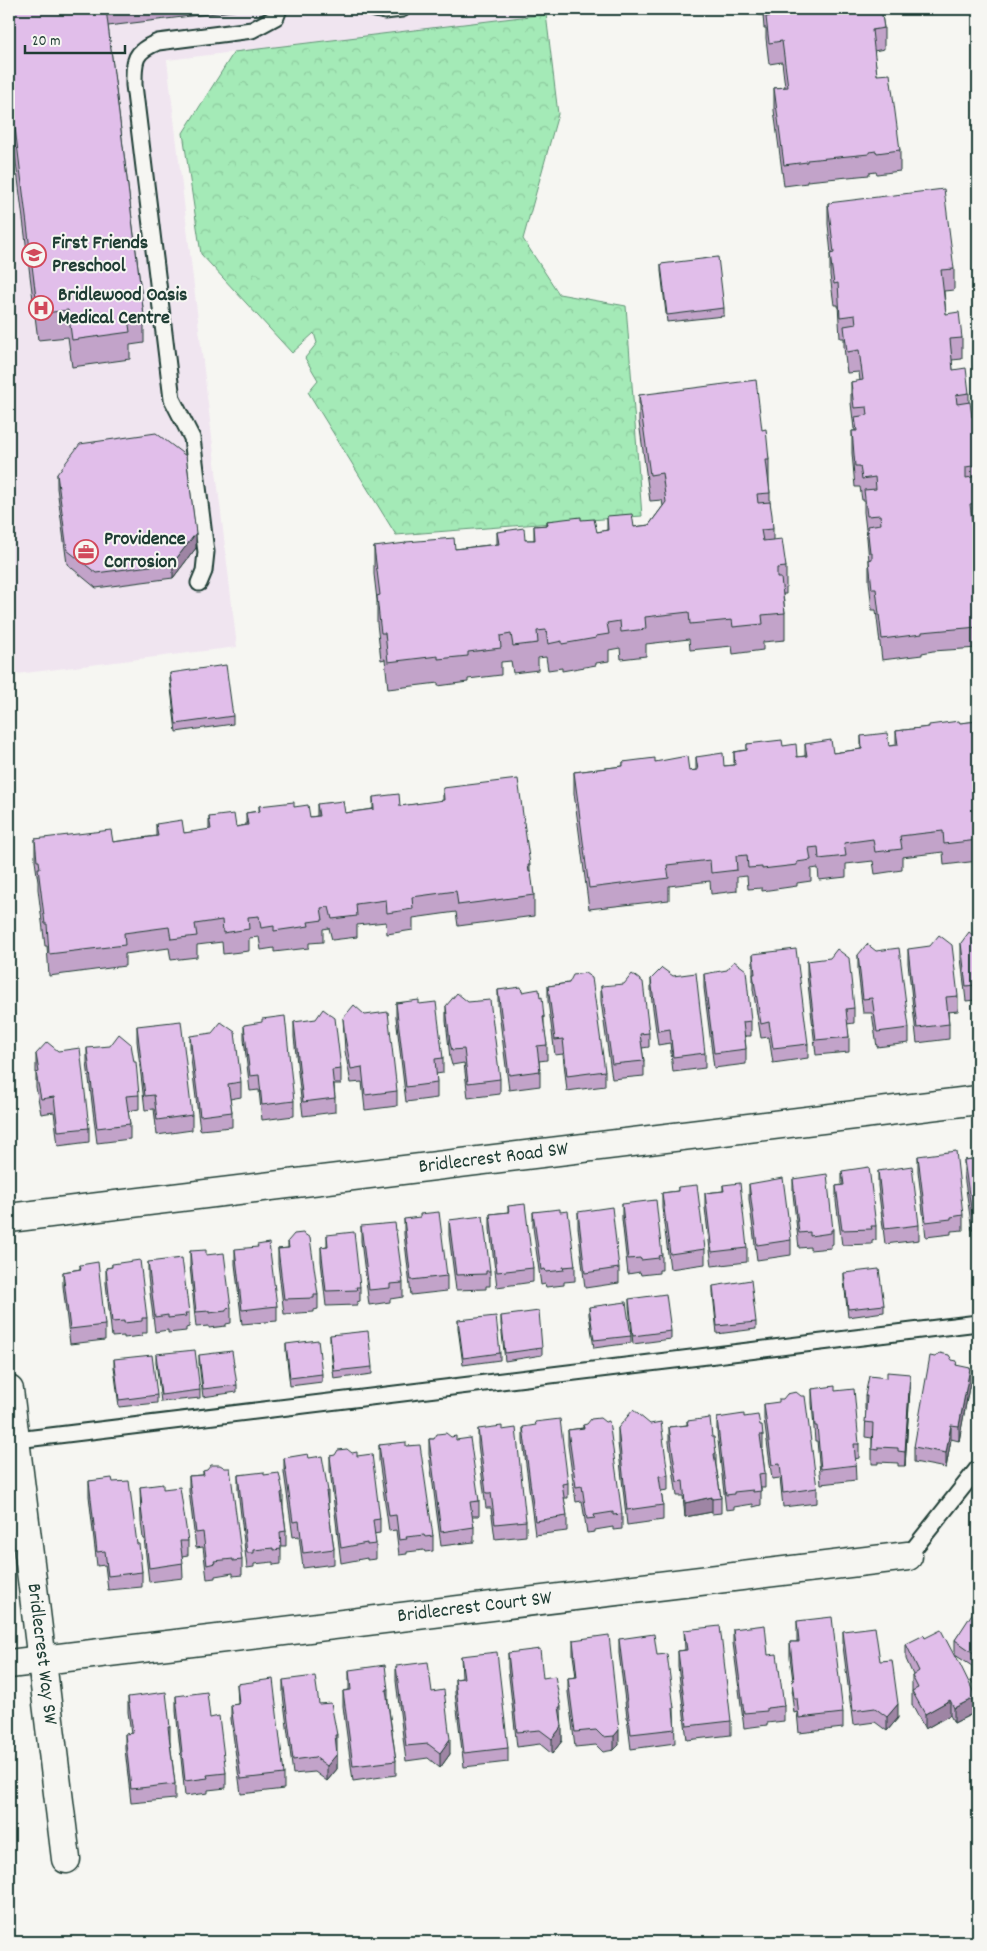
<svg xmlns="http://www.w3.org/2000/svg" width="987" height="1951" font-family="Dekko,sans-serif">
  <defs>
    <pattern id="forest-crowns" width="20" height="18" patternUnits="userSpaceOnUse" patternTransform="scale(1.25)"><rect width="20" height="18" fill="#a4eab7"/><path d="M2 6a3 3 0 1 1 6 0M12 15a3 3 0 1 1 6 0" fill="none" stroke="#8dca9e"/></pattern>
  </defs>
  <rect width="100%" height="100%" fill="#f6f6f2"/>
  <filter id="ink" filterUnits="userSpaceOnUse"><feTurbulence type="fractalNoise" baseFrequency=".02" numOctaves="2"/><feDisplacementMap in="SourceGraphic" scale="10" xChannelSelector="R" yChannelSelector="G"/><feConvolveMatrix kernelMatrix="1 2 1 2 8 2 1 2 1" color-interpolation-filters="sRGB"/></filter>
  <g filter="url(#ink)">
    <path fill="#f0e5f0" d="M9,9H594L167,60L237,647L9,675Z"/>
    <path fill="url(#forest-crowns)" stroke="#629476" d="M546,14L558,114L523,239L559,294L626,306L642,516L396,535L308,392L318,380L305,358L317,343L314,333L292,353L201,254L183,133L234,52Z"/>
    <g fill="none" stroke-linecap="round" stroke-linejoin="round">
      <defs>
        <path id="service" d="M375,9L385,11L402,9
          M199,583L204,571L206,552L192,438L172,399L134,85C134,61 133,52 158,42L252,30L276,17L279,9
          M9,1441L978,1323
          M908,1556L978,1468"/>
        <g id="minor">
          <path id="s1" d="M9,1218L978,1100"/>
          <path id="s2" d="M9,1390L66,1859"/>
          <path id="s3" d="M9,1664L908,1556"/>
        </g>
      </defs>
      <use href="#service" stroke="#1f3d34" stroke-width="19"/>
      <use href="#minor" stroke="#1f3d34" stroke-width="31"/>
      <use href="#service" stroke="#f6f6f2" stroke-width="15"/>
      <use href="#minor" stroke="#f6f6f2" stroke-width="28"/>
    </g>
    <path fill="#c2a3c9" stroke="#1f3d34" d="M9,9H249L108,26L144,316V343L130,345V359L72,367L68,337L38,340L9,106Z
      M758,9H881L884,28V49L874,51L877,75L900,150V171L877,174L876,172L869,173V175L807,181V183L784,186L774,110V88L785,87L782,62L769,64L766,38V28H764L763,15H759Z
      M828,203L954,269V290L944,291L946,314L962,338V359L952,360L953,370L969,393V403L972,417L978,439V524L973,525L975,546H978V648L933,651L922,653V655L882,660L876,610H872L869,581V561L867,538L864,512V500H862L860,487H855L852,453V431H855V429H854L851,403V382L860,381L859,372L847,373L844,347V338H840L838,305H834L830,275V254H831L828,224Z
      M661,264L724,308V316L667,322L661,271Z
      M639,395L762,430L769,460V484L770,493V505L773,529V540L786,567V594H783L785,613V640L763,642V650L733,654L732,646L690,650L689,639L646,644V656L621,659L620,648L609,650V661L596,663V665L562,671V668L548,670L546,657L538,658V670L513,673L511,661L501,662V675L468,679V682L438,686V683L388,689L385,659L381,660L377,623V600L374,574V547L455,549L497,544V532L525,540H534V526L547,525V521L581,520L597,532L607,530V516L634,527L649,525L663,506L662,500L650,501L639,422Z
      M57,474L196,548L173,578L96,588L67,564L57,488Z
      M170,673L233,716V724L176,732L170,680Z
      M978,721V861L944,865L943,852L902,857V870L875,874L873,861L846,864V877L819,880L818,868L811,869V881L797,883V886L762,891V888L748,889L747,876L737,877V891L711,894L710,881L669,886V900L589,909L574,793V772L623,766V762H655L689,771L696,770V757L724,766L734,765V752L747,750V744L783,746L797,757L805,756V744L833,753L861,749V736L889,746L896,745V731Z
      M443,788L530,865V872L534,895V916L458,926L456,912L413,918V930L387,934L386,922L357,925V937L332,940L329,928L323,929V942L309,943V948L274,952V948L261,950L259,937L249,938V951L223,954L222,942L197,945V957L171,960L169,948L125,954V966L49,976L47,946H45L38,889V882L35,861V839L113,842L156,836V824L184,833L209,830V817L236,827L246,825V813L259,811V806L294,807L310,817L317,816V804L345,813L373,809V797L400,806L443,801Z
      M978,939V1032L975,1000L966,1001L961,958V943Z
      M908,949L958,996V1011L948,1012L949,1024V1039L917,1043L908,963Z
      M753,954L808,1044V1058L773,1063L769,1037L761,1038L753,989Z
      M858,955L909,1028V1043L877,1047L872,1013H863L858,970Z
      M807,961L854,1008V1023L847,1024L849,1037V1052L816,1055L807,975Z
      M704,974L751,1021V1036H745L746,1049V1064L714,1068L704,988Z
      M651,979L705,1053V1068L673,1072L670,1043L658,1045L651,994Z
      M569,983L605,1071V1086L567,1091L563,1054L555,1055L548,1001V986Z
      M601,986L649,1033V1047L642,1048L644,1061V1076L612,1079L601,1001Z
      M498,990L522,992L540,998L544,1017V1028L547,1045V1060L539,1061L540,1071V1086L509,1090L498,1005Z
      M396,1003L419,1004L443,1058V1073L436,1074L437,1083V1098L406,1102L396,1017Z
      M446,1006L500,1079V1094L468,1098L464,1063L452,1065L450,1058L446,1021Z
      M343,1018L397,1091V1106L365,1110L362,1082L351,1083L345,1051Z
      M294,1022L341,1069V1084H334L335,1098V1112L303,1116L294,1037Z
      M244,1025L294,1101V1116L262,1120L259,1090L250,1091L244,1039Z
      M137,1026L192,1115V1130L157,1135L154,1109L145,1110L137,1041Z
      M190,1036L241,1082V1097L230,1099L232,1112V1127L200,1130L190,1051Z
      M87,1048L139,1095V1109L128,1111L130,1124V1139L97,1143L87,1063Z
      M36,1054L89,1128V1142L58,1146L54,1112L41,1114L36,1087Z
      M918,1156L963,1215V1230L951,1231V1234L926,1237L918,1171Z
      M978,1156V1229L972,1230L964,1175V1160L972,1159Z
      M842,1171L876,1226V1240L872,1241V1244L842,1245L836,1201V1186L842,1185Z
      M878,1171L919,1225V1240L885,1244L878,1186Z
      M793,1179L833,1230V1244L831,1245V1248L810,1250V1247L799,1248L793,1194Z
      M749,1184L791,1240V1255L757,1260L749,1199Z
      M723,1185L747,1248V1262L712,1266L705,1208V1193L723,1191Z
      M678,1187L705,1249V1264L670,1269L662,1208V1193L678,1191Z
      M622,1204L662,1255V1270H659V1273L641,1275L640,1272L628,1274L622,1219Z
      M508,1206L533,1268V1282L497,1287L490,1229V1214L508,1212Z
      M533,1212H560L575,1266V1281L564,1282V1285L546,1287L545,1284L541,1285L533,1227Z
      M578,1212L619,1268V1283L585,1288L578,1227Z
      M404,1219L447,1276V1291L411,1295L404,1234Z
      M449,1220L490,1271V1286H486V1289L456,1290L449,1235Z
      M361,1226L403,1283V1297L390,1299V1302L369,1305L361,1241Z
      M327,1235L360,1287V1301L357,1302V1305L326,1306L321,1261V1247L327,1246Z
      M288,1241L318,1295V1309L314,1310V1312L284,1314L278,1264V1249L288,1248Z
      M235,1249L277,1306V1321L242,1324L235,1264Z
      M190,1251L206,1255L231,1308V1323L226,1324V1326L209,1328V1326L196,1327L190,1266Z
      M975,1256H978V1290L975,1264Z
      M148,1262L189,1313V1327L186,1328V1331L168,1333V1330L155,1332L148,1277Z
      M112,1264L147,1318V1333H142V1336L124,1338V1336L112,1337L106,1283V1268L112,1267Z
      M80,1265L105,1325V1340L70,1344L63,1286V1272L80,1269Z
      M844,1273L884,1305V1312L848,1317L844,1281Z
      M713,1286L756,1322V1329L717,1334L713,1293Z
      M629,1299L671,1331V1339L633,1344L629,1306Z
      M589,1307L631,1336V1343L594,1348L589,1315Z
      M501,1316L542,1348V1355L505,1361L501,1324Z
      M458,1320L500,1353V1360L463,1365L458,1328Z
      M330,1335L372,1367V1374L334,1379L330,1343Z
      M286,1344L322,1374V1382L290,1386L286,1351Z
      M156,1354L200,1390V1398L161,1402L156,1362Z
      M199,1355L237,1385V1392L203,1397L199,1363Z
      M114,1359L157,1395V1403L119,1407L114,1367Z
      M952,1360L957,1365L970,1382L959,1441L951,1439L946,1468L914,1462V1447Z
      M812,1389L835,1391L859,1444V1458L855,1459L856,1480L821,1484L817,1441H815L812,1403Z
      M910,1389L905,1466H898V1463L878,1462V1464H872V1438L865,1437L866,1410H865V1396Z
      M764,1404L817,1488V1503L783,1507L780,1478L772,1479L764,1419Z
      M744,1417L760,1425L763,1435V1449H762L765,1473V1488H761V1505L753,1507V1504L734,1507V1509L726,1510L717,1432V1418Z
      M687,1421L712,1437L716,1453V1465L721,1498V1513L712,1514V1512L685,1517L683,1496H677L669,1442V1427L687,1425Z
      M583,1425L622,1514V1529L613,1530V1527L595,1530V1532L587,1533L582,1501L576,1502L568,1445V1430L583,1428Z
      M523,1427L568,1483V1498H564L567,1516V1531L535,1535L523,1441Z
      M618,1428L668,1475V1490L661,1491L663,1505V1520L627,1525L618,1443Z
      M478,1429L526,1521V1536L495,1539L491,1508H486L478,1444Z
      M429,1439L456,1440L479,1501V1516H472L474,1527V1542L441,1546L429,1454Z
      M379,1445L406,1446L433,1536V1551L425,1552L424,1550L407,1552V1554L399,1555L396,1530L389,1531L379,1460Z
      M330,1456H357L380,1519V1533L374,1534L376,1544V1559L367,1560V1558L341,1563L330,1470Z
      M284,1458H309L328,1491V1506L334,1549V1564L303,1568L299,1536L293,1537L284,1472Z
      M203,1471L242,1560V1575L233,1576V1573L215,1576V1578L207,1579L203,1547L196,1548L189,1491V1476L203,1475Z
      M238,1475H264L283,1492V1507L286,1531V1546H281V1564L273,1565V1562L254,1564V1567L247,1568L238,1490Z
      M89,1481L113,1482L137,1544L142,1572V1587L108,1590L105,1565L97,1566L89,1496Z
      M140,1487L163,1489L188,1541V1555L182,1556L183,1578L149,1582L144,1538H143L141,1522Z
      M978,1607V1686L971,1682L972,1666L955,1655V1640Z
      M797,1621L843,1713V1728L799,1733L797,1712L794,1713L792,1696L793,1681L790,1657V1642H797Z
      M733,1629L768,1655L784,1706V1721L767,1723V1725L744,1728L733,1643Z
      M684,1630L731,1721V1735L687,1740L678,1666V1651L685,1650Z
      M843,1631L880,1661L898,1718L887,1731L875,1722L853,1725L843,1646Z
      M619,1639L657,1655L674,1708L675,1743L631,1749L619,1653Z
      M573,1640L619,1745L614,1750L603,1752L596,1745L575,1747L568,1692V1678L576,1677L573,1655Z
      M906,1644L976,1712L954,1723L950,1715L925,1729L912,1705V1676L913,1675L906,1659Z
      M508,1653L543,1678L561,1707L562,1741L552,1754L540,1744L517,1747L508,1668Z
      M461,1656L508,1748V1762L464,1767L455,1693V1679L462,1678Z
      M396,1666L432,1692L450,1754L440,1768L428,1758L406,1761L396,1681Z
      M349,1670L388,1690V1702L396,1761V1775L353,1781L343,1706V1691L349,1690Z
      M283,1680L319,1704L337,1735V1769L327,1781L315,1772L293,1774L283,1695Z
      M237,1684L284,1774V1789L241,1794L231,1719V1705L238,1704Z
      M176,1696L210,1718L226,1773V1788L208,1790V1793L185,1796L176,1711Z
      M128,1697L170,1727V1742L175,1784V1799L131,1803L125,1749V1734H131L128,1712Z"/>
    <path fill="#9e85a4" stroke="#1f3d34" d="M196,533V548L173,578V563Z
      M970,1368V1382L959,1441V1426Z
      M910,1374V1389L905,1466V1452Z
      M951,1425V1439L946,1468V1453Z
      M712,1497V1512L685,1517V1503Z
      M976,1697V1712L954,1723V1708Z
      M950,1700V1715L925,1729V1714Z
      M898,1704V1718L887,1731V1717Z
      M562,1726V1741L552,1754V1739Z
      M619,1730V1745L614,1750V1736Z
      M450,1739V1754L440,1768V1753Z
      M337,1754V1769L327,1781V1766Z"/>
    <path fill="#e1beea" stroke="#1f3d34" d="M9,9H106L144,316L128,318L130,332L72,340L68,310L38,314L9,79Z
      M777,9H881L884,28L872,30L877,75L890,74L900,150L877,153L876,151L869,152V154L807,160V162L784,165L774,88L788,87L782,41L769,43L766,17L778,15Z
      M944,189L954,269L941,270L946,314L959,312L962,338L950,339L953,370L966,368L969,393L956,395L957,404L970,402L972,417H976L978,439V451H976L978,465L966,467V478L978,476V503L970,504L975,546H978V627L922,632V634L882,639L876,589H872L869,560L872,559V552H870L867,526L881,524L880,515L867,516L864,490L876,489L875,477L862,479L860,466H855L852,431H857L855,417L868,415L867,407L854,408L851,382L863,380L859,350L847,352L844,326L856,324L855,315L840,317L838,283L834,284L830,254L834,253L828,203Z
      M718,257L724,308L667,315L661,264Z
      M756,380L762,430L766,429L769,460H766L770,493L757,494L758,503L770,502L772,515L773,529L761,530L763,541L782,539L786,567L777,568V578H781L785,613L762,615L763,624L733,627L732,620L690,624L689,612L645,617L646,629L621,632L620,621L607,623L609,634L596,636V638L562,644V641L548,644L546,630L537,631L538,643L513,646L511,634L500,636L501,648L468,652V656L438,659V656L388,662L385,633H381L380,625L377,596L380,595L374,547L406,543V542L454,538L455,549L499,544L497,532L524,528L525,540H535L534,526L548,525L547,521L581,517V520L594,519L597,532L608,530L607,516L632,514L634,527L649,525L666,502L662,473L650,475L639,395Z
      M156,433L186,456L196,533L173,563L96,573L67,550L57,474L80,444Z
      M226,665L233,716L176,724L170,673Z
      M959,721L960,723L978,721V840L944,844L943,831L900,836L902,849L875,852L873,839L844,843L846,856L819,859L818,847L809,848L811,860L797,862V865L762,869V867L748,868L747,855L736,856L737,870L711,873L710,860L667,865L669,878L589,888L574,772L623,766V762L655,758V762L687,756L689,771L698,770L696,757L723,753L724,766L735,765L734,752L747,750V744L782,740L783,746L796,744L797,757L807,756L805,744L831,740L833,753L862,749L861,736L887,733L889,746L898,745L896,731L929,727V725Z
      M518,779L530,865H528L529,872H531L534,895L458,905L456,891L412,897L413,909L387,913L386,900L356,904L357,916L332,919L329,907L321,908L323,920L308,922L309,926L274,931V926L261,928L259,916L248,917L249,929L223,933L222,920L195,924L197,936L171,939L169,927L124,933L125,945L49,954L47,924H45L38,868H40L39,861H37L35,839L111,830L113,842L158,836L156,824L182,820L184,833L211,829L209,817L234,814L236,827L248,825L246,813L260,811L259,806L294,802V807L308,805L310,817L319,816L317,804L343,801L345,813L374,809L373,797L399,794L400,806L444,800L443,788Z
      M969,932L978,939V1018L975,985L966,986L961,943Z
      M939,935L952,945L958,996L946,997L949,1024L917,1028L908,949L930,946Z
      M867,944L876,951L899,948L909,1028L877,1032L872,998L863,999L858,955Z
      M796,949L808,1044L773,1048L769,1022L761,1024L753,974H755L753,954Z
      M837,949L849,958L854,1008L846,1009L849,1037L816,1040L807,961L830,958Z
      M734,961L746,970L751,1021L743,1022L746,1049L714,1053L704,974L727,970Z
      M662,968L673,976L696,973L705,1053L673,1057L670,1029L658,1031L651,979Z
      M585,973L592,978L605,1071L567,1076L563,1039L555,1040L548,986L569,983L573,975Z
      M632,974L643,982L649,1033L640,1034L644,1061L612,1064L601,986L624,984Z
      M521,987L522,992L539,989L540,998L542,997L544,1017H543L547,1045L537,1046L540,1071L509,1075L498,990Z
      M457,993L468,1002L490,1000L500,1079L468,1083L464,1049L452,1050L450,1043L446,1006Z
      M419,1000V1004L436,1002L443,1058L435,1059L437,1083L406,1087L396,1003Z
      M354,1005L365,1015L388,1012L397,1091L365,1095L362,1067L351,1069L345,1037L343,1018Z
      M323,1009L335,1018L341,1069L332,1070L335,1098L303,1102L294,1022L316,1019Z
      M285,1016L294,1101L262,1105L259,1075L250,1076L244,1025L262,1022V1019Z
      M181,1021L192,1115L157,1120L154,1095L145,1096L137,1026Z
      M221,1022L235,1032L241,1082L228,1084L232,1112L200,1116L190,1036L212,1033Z
      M119,1034L131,1044L134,1062H136L139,1095L126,1096L130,1124L97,1128L87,1048L110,1046Z
      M47,1042L58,1051L80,1048L89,1128L58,1131L54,1097L41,1099L36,1073L39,1072L36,1054Z
      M956,1151L963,1215L951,1217V1219L926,1222L918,1156Z
      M972,1156H978V1214L972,1215L964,1160L973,1159Z
      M912,1166L919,1225L885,1229L878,1171Z
      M869,1167L876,1226H871L872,1229L842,1230L836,1186L844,1185L842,1171Z
      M827,1174L833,1230H831V1233L810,1236V1232L799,1233L793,1179Z
      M783,1178L791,1240L757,1245L749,1184Z
      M740,1183L747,1248L712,1252L705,1193L724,1191L723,1185Z
      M697,1185L705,1249L670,1254L662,1193L678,1191V1187Z
      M656,1200L662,1255L658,1256L659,1258L641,1260L640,1258L628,1259L622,1204Z
      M525,1204L533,1268L497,1272L490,1214L509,1212L508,1206Z
      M612,1207L619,1268L585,1273L578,1212Z
      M560,1209V1212L568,1211L575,1266L563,1267L564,1270L546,1272L545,1269L541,1270L533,1212Z
      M439,1212L447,1276L411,1280L404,1219L420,1217V1214Z
      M483,1216L490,1271H486V1274L456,1275L449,1220Z
      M395,1223L403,1283L390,1284V1288L369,1290L361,1226Z
      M354,1232L360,1287H356L357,1290L326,1291L321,1247L328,1246L327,1235Z
      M303,1233L310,1238L318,1295H314V1298L284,1299L278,1249L289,1248L288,1241L294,1234Z
      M269,1243L277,1306L242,1310L235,1249L258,1247L257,1245Z
      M206,1250V1255L224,1253L231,1308L226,1309V1311L209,1313V1311L196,1312L190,1251Z
      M975,1256H978V1283Z
      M182,1258L189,1313H185L186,1316L168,1318V1315L155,1317L148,1262Z
      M140,1260L147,1318H142V1321L124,1323V1321L112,1322L106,1268L112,1267V1264Z
      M98,1262L105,1325L70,1329L63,1272L81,1269L80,1265Z
      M879,1269L884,1305L848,1309L844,1273Z
      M751,1280L756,1322L717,1326L713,1286Z
      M666,1294L671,1331L633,1336L629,1299Z
      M626,1302L631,1336L594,1340L589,1307Z
      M539,1311L542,1348L505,1353L501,1316Z
      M496,1316L500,1353L463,1358L458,1320Z
      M368,1331L372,1367L334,1371L330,1335Z
      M318,1340L322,1374L290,1378L286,1344Z
      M195,1350L200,1390L161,1395L156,1354Z
      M232,1351L237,1385L203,1389L199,1355Z
      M940,1353L949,1355L952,1360L957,1361L956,1365L970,1368L959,1426L951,1425L946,1453L914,1447L930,1356L935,1357Z
      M152,1355L157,1395L119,1400L114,1359Z
      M887,1372L910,1374L905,1452L898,1451V1448L878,1447V1450L872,1449L873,1423L865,1422L867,1396H865L869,1376L887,1378Z
      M835,1386V1391L854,1389L859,1444H854L856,1465L821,1469L817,1426H815L812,1389Z
      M796,1392L801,1396H805L817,1488L783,1493L780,1464L772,1465L764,1404L779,1402V1399H783L787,1394Z
      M633,1410L650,1424L661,1422L668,1475L659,1476L663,1505L627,1510L618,1428Z
      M744,1414V1417L758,1415L760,1425H762L763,1435H760L765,1473L759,1474L761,1491L753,1492V1490L734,1492V1494L726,1495L717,1418Z
      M600,1418L605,1422L609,1421L622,1514L613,1515V1512L594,1515L595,1518L587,1519L582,1486L576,1487L568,1430L584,1428L583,1425L587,1424L591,1419Z
      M710,1418L712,1437H714L716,1453L714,1454L721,1498L712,1499V1497L685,1503L683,1481L677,1482L669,1427L688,1425L687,1421Z
      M560,1419L568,1483L562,1484L567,1516L535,1521L523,1427L536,1425L535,1422Z
      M502,1426V1430L516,1428L526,1521L495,1524L491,1493H486L478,1429Z
      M446,1433L451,1437L456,1436V1440L470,1438L479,1501L470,1502L474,1527L441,1532L429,1439H434L437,1434Z
      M406,1442V1446L420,1445L433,1536L425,1537L424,1535L406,1537L407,1539L399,1540L396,1515L389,1516L379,1445Z
      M347,1449L352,1453L357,1452V1456L372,1454L380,1519L373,1520L376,1544L367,1545V1543L341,1548L330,1456L335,1455L338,1450Z
      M308,1454L309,1458L322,1456L328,1491H326L334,1549L303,1553L299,1521L293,1522L284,1458Z
      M211,1465H220L225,1468H230L242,1560L233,1561V1559L214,1561L215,1563L207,1565L203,1532L196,1533L189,1476L204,1475L203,1471L207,1470Z
      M264,1472V1475L279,1473L283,1492L281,1493L286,1531L280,1532L281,1549L273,1550V1548L254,1550V1553H247L238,1475Z
      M112,1478L113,1482L129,1481L137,1544H139L142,1572L108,1576L105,1551L97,1552L89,1481Z
      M163,1484V1489L180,1487L188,1541H180L183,1563L149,1568L144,1523H143L141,1507H142L140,1487Z
      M977,1606L978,1607V1656L955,1640Z
      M832,1617L843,1713L799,1718L797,1698H794L792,1681H794L790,1642H799L797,1621Z
      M765,1625L768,1655L777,1654L784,1706L767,1708V1711L744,1713L733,1629Z
      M720,1626L731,1721L687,1726L678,1651L687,1650L684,1630Z
      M875,1627L880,1661L892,1660L898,1704L887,1717L875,1708L853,1711L843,1631Z
      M941,1630L955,1657L956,1656L976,1697L954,1708L950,1700L925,1714L912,1691L918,1688L912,1676L919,1671L906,1644L924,1635L925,1638Z
      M654,1634L657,1655L667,1654L674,1708H673L675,1729L631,1734L619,1639Z
      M609,1635L619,1730L614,1736L603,1737L596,1730L575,1732L568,1678L577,1677L573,1640Z
      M540,1649L543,1678L555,1676L561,1707H559L562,1726L552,1739L540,1730L517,1732L508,1653Z
      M497,1652L508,1748L464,1753L455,1679L464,1678L461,1656Z
      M978,1657V1672L971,1667Z
      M428,1662L432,1692L444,1690L450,1739L440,1753L428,1744L406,1746L396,1666Z
      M385,1665L388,1690H386L396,1761L353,1766L343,1691L351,1690L349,1670Z
      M315,1676L319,1704L331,1703L337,1735H335L337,1754L327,1766L315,1757L293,1760L283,1680Z
      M273,1679L284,1774L241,1779L231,1705L239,1704L237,1684Z
      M166,1692L170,1727H168L175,1784L131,1789L125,1734L133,1733L128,1697Z
      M207,1692L210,1718L219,1716L226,1773L207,1775L208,1778L185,1781L176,1696Z"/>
  </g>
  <defs>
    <symbol id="school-ring" viewBox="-11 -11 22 22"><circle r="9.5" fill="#f6f6f2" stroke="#d1495b" stroke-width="1.5"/><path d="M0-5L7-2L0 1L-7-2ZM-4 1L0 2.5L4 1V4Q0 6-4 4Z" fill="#d1495b"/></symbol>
    <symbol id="hospital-ring" viewBox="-11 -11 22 22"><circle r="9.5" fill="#f6f6f2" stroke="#d1495b" stroke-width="1.5"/><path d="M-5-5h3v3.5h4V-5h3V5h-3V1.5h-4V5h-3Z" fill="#d1495b"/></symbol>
    <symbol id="office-ring" viewBox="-11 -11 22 22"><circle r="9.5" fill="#f6f6f2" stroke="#d1495b" stroke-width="1.5"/><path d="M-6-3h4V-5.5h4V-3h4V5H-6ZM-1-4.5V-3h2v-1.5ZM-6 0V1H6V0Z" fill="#d1495b"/></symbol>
  </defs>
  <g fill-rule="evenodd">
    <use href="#school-ring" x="20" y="241" width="28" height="28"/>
    <use href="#hospital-ring" x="27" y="294" width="28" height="28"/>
    <use href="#office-ring" x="72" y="538" width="28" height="28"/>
  </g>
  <g text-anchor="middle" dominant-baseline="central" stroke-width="4" stroke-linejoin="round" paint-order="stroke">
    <g font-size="20" font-weight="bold" fill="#1f3d34" stroke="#f6f6f2" text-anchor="start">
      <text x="52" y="244">First Friends<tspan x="52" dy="23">Preschool</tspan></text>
      <text x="58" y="296">Bridlewood Oasis<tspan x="58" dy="23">Medical Centre</tspan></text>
      <text x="104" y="540">Providence<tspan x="104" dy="23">Corrosion</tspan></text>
    </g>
    <g font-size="20" fill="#1f3d34" stroke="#f6f6f2">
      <text stroke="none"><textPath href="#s1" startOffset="488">Bridlecrest Road SW</textPath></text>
      <text stroke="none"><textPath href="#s3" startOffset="469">Bridlecrest Court SW</textPath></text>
      <text stroke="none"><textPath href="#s2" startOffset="266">Bridlecrest Way SW</textPath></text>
    </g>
  </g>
  <rect width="987" height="1951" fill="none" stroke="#f6f6f2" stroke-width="30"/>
  <rect x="15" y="15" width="957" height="1921" fill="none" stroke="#1f3d34" stroke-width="2" filter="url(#ink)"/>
  <path d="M25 45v8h100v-8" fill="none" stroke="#1f3d34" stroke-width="2.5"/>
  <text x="32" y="45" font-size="15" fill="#1f3d34" stroke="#f6f6f2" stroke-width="4" paint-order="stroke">20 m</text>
</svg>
